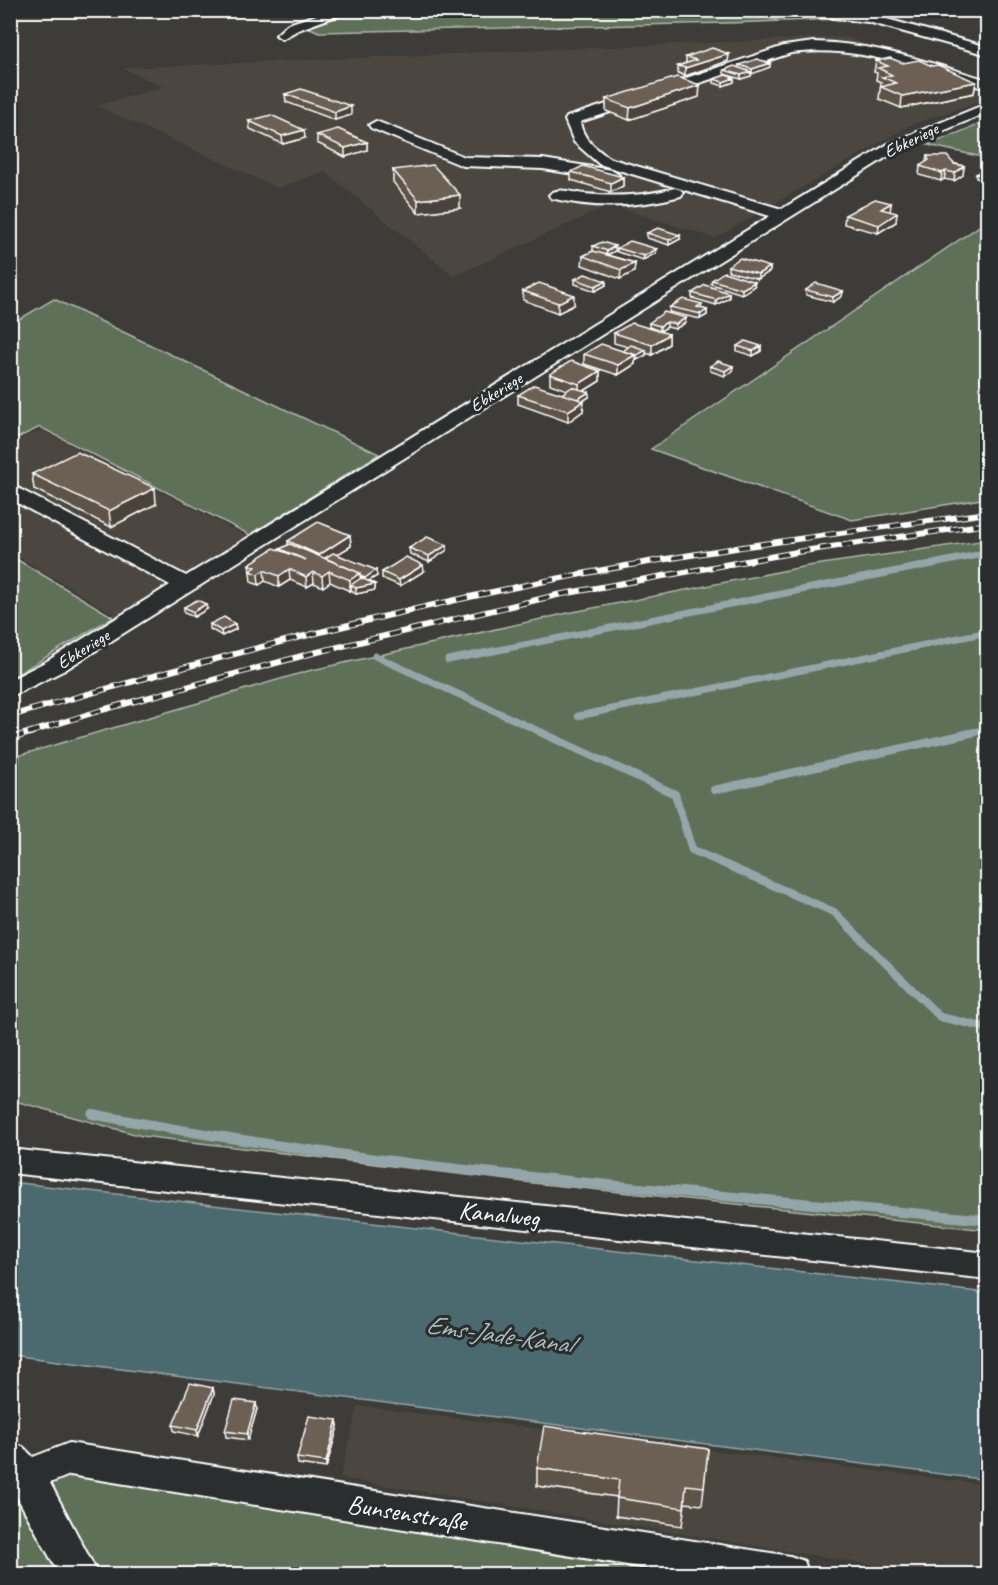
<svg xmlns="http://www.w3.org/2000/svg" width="998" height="1585" font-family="Caveat,sans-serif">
  <rect width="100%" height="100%" fill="#3e3c39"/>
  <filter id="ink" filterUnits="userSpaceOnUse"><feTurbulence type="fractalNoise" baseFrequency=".0167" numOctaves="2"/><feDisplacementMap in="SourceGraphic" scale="12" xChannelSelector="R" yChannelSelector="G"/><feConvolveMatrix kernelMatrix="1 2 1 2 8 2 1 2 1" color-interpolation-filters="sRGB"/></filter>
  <g filter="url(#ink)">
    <path fill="#4c4641" d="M844,37L988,82L987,99L912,124L715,238L610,205L454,276L324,171L278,188L97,106L163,87L123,68Z
      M41,430L246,536L117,616L11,552L10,444Z
      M358,1406L987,1485V1574H928L340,1478Z"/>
    <path fill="#5e6f58" stroke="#aeb7ac" stroke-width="1.5" d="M361,10L988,11L987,14L729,23L319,32L308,27Z
      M987,121V158L928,145Z
      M987,221V498L852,520L651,449Z
      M54,299L379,454L250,535L40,427L11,441V324Z
      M987,540V1230L533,1183L142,1136L11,1100L10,793L15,790L20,755L308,671L568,613L808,566Z
      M11,556L113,617L11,678Z
      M11,1459L685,1574H11Z"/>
    <path fill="#4c6a6f" stroke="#94a6a9" stroke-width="1.5" d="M11,1182L987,1293V1480L11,1355Z"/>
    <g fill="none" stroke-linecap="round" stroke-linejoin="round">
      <path stroke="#94a6a9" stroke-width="4" d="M747,10L776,19"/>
      <path stroke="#94a6a9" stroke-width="7" d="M375,656L543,733
        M448,660L988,553
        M578,716L988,632
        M968,733L988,729"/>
      <path stroke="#94a6a9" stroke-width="8" d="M540,732L675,794L692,850L834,912L940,1017L988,1028
        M714,790L975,732"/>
      <path stroke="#94a6a9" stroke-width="10" d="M92,1114C387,1171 689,1192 988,1220"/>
      <defs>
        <path id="minor" d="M332,10H352L298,30L282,39L276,35L288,24Z
          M793,10H837L869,14L988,47V55L868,22L799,14Z
          M814,42C875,43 930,63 988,80V89C919,72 864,44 791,53L580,122C583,140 596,148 609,158L782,209L888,144L988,103V112L898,150L63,671L10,697V680L47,661L170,585L10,499V484L186,576L770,216L599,164L574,142L565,120L567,117L784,46Z
          M376,121L465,157L543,159L611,170L619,175L611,180L543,169L463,166L371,128L369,125Z
          M675,188L681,190L683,193L681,196C639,207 593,209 551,198L549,195C557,186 574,193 585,194C616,197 645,196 675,188Z
          M10,1149L988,1253V1279L10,1173Z
          M10,1442L23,1447L33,1457L69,1443L790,1556L804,1561L809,1574H683L70,1475L50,1483L98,1574H59L10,1484Z"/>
      </defs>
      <use href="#minor" stroke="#fff" stroke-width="4"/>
      <use href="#minor" fill="#2a2d2e" fill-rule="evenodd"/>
      <defs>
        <path id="rail-far1" d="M10,716C189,665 369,616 551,580C695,551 842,533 988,513
          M28,733L102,710L309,654L557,595L797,552L988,524"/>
        <path id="rail" d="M10,739L32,732"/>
      </defs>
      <use href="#rail-far1" stroke="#fff" stroke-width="6"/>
      <use href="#rail" stroke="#fff" stroke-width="7"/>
      <use href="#rail-far1" stroke="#2a2d2e" stroke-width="4" stroke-dasharray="11" stroke-linecap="butt"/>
      <use href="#rail" stroke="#2a2d2e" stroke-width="4.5" stroke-dasharray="14" stroke-linecap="butt"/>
    </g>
    <path fill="#5d5247" stroke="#fff" stroke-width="1.5" d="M729,54L728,61L685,76L678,73V66L686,63V57Z
      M876,61L932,66L976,82L974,93L901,108L879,99L881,82L876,80L877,73L874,72Z
      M739,65L770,67L751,73V76L741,79L724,74V70L739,68Z
      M734,78V82L723,86L714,83V79Z
      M285,94L351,115L335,120L286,102Z
      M699,97L629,120L606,111V99Z
      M249,121L305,138L283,144L250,129Z
      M317,135L367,142V150L345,157L317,143Z
      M927,156L964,166L963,175L954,181L944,179L941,181L919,175L920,166L926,162Z
      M987,167V181L976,178V174Z
      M393,170L460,208L418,213L393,182Z
      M571,172L623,177V186L611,192L571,180Z
      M891,203L890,211L896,222L878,233L844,224L845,215Z
      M647,233L680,239L669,245L647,238Z
      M593,246L615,251L607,255L635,263L634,272L620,279L582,265L583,256L593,251Z
      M617,248L657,249L656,253L643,260L617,252Z
      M728,266L770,267V271L758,279L728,271Z
      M575,279L606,281V285L595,291L575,284Z
      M712,280L754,286L742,294L711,284Z
      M806,290L843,291L842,296L833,302L806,295Z
      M523,291L574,305L558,313L523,300Z
      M692,293H729V298L716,305L692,298Z
      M702,304L701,308L707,310V315L700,319L669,312L670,307Z
      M686,318L685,323L675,329L667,327L660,331L649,327V323Z
      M614,333L669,334V344L652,355L646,353V355L637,360L635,359V364L618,375L584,364V354L623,351L628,347L614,343Z
      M737,346H761V351L753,356L737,351Z
      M710,366L733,371L725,376L710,371Z
      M600,371V381L584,391L589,397L583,401V411L568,422L518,404V395L562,394L567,390L550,384V374Z
      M32,474L156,504L111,527L34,489Z
      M350,535L351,546L337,554L377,576L368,581L375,584V590L356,594L351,590L350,591L330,582L323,587L314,583L307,587L290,580L279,587L265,581L259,585L251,582L249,564L281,551L280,549L288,545V541Z
      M447,545V550L429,562L410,554L409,548Z
      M424,571L400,586L382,578V572Z
      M184,607L207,609L194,617L184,613Z
      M210,624H235L236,629L222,636L210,629Z
      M213,1388L214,1394L198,1436L174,1431L173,1425Z
      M256,1403L257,1409L248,1440L226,1437L225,1431Z
      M337,1420L338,1426L326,1468L298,1464L297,1458Z
      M708,1449L702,1505L685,1503L682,1526L616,1516L617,1497L537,1486V1468Z"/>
    <path fill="#4c423a" stroke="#fff" stroke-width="1.5" d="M729,54L728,61L685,76V68Z
      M770,63V67L752,74V69Z
      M751,72V76L741,79V75Z
      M734,78V82L723,86V82Z
      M976,82L974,93L901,108L902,96Z
      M700,85L699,97L629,120L630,108Z
      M351,106V115L335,120V112Z
      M304,130L305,138L283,144L282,136Z
      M367,142V150L345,157V148Z
      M964,166L963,175L954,181L955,173Z
      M946,171L944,179L941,181L942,173Z
      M623,177V186L611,192V183Z
      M460,195V208L418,213V200Z
      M891,203L890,212L881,209Z
      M897,213L896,222L878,233L879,225Z
      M680,235V239L669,245V240Z
      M615,246V251L606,255L607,251Z
      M657,249L656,253L643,260L644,256Z
      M635,263L634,272L620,279L621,270Z
      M770,267V271L758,279V274Z
      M606,281V285L595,291V286Z
      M755,282L754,286L742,294V289Z
      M843,291L842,296L833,302V297Z
      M729,293V298L716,305V300Z
      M574,295V305L558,313V303Z
      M707,310V315L700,319L701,314Z
      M686,318L685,323L675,329L676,324Z
      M667,322V327L660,331V326Z
      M669,334V344L652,355V345Z
      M761,346V351L753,356V351Z
      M646,350V355L637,360V355Z
      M635,355V364L618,375V365Z
      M733,366V371L725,376V371Z
      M600,371V381L579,394V384Z
      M589,392V397L578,404V399Z
      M584,401L583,411L568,422V411Z
      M155,488L156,504L111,527L109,511Z
      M350,535L351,546L320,565L319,555Z
      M447,545V550L429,562V556Z
      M423,565L424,571L400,586L399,580Z
      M289,569L290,580L279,587V576Z
      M264,570L265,581L259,585L258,574Z
      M376,570L377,576L365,583V578Z
      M329,571L330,582L323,587L322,576Z
      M313,572L314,583L307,587L306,577Z
      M360,573L361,584L351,585V590L350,591V580Z
      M375,584V590L356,594V588Z
      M206,604L207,609L194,617L193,612Z
      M235,624L236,629L222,636L221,631Z
      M213,1388L214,1394L198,1436L197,1430Z
      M256,1403L257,1409L248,1440L247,1434Z
      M337,1420L338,1426L326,1468V1462Z"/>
    <path fill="#6c5f53" stroke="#fff" stroke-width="1.5" d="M712,48L729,54L685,68L678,66L696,60L686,57Z
      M890,58L903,63L919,60L932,66L938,65L976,82L902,96L881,87L896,83L882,77L892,75L878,68L888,66L876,61Z
      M757,59L770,63L752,69L739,65Z
      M734,66L751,72L741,75L724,70Z
      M726,75L734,78L723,82L714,79Z
      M677,77L700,85L630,108L606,99Z
      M301,89L351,106L335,112L285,94Z
      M271,115L304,130L282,136L249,121Z
      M338,129L367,142L345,148L317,135Z
      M927,156H947L954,164L964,166L955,173L946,171L942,173L920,166L929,160Z
      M433,165L460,195L418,200L393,170Z
      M583,166L623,177L611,183L571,172Z
      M987,167V177L976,174Z
      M875,199L891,203L881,209L897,213L879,225L845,215Z
      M658,228L680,235L669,240L647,233Z
      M630,241L657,249L644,256L617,248Z
      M602,242L615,246L607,251L593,246Z
      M593,251L635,263L621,270L583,256Z
      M740,258L770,267L758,274L728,266Z
      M724,272L755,282L742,289L712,280Z
      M585,274L606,281L595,286L575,279Z
      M539,283L574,295L558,303L523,291Z
      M816,283L843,291L833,297L806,290Z
      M705,285L729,293L716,300L692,293Z
      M683,299L702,304L697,307L707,310L701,314L670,307Z
      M664,312L686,318L676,324L667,322L660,326L649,323Z
      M632,323L669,334L652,345L614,333Z
      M745,341L761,346L753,351L737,346Z
      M601,344L635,355L618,365L584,354Z
      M631,345L646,350L637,355L623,351Z
      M571,361L600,371L579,384L550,374Z
      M718,361L733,366L725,371L710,366Z
      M534,385L584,401L568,411L518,395Z
      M572,387L589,392L578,399L562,394Z
      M77,452L155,488L109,511L32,474Z
      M318,522L350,535L319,555L288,541Z
      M427,537L447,545L429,556L409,548Z
      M290,544L360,573L350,580L329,571L322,576L313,572L306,577L289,569L279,576L264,570L258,574L250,571L256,567L249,564L274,548L306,560L280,549Z
      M333,553L376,570L365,578L360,576V573L325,558Z
      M406,557L423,565L399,580L382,572Z
      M361,578L375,584L356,588L351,585Z
      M197,600L206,604L193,612L184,607Z
      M224,617L235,624L221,631L210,624Z
      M190,1383L213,1388L197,1430L173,1425Z
      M234,1400L256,1403L247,1434L225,1431Z
      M309,1416L337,1420L326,1462L297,1458Z
      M544,1426L708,1449L704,1487L686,1485L684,1508L617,1498L619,1480L537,1468Z"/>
  </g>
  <g text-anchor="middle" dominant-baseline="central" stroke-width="6" stroke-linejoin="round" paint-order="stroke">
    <g font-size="18" fill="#fff" stroke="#2a2d2e">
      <text transform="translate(911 140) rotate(-26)">Ebkeriege</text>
      <text transform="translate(496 392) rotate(-32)">Ebkeriege</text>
      <text transform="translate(83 649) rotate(-32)">Ebkeriege</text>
    </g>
    <g font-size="26" fill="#fff" stroke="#2a2d2e">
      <text transform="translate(499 1214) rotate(6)">Kanalweg</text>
      <text transform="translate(407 1513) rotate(9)">Bunsenstraße</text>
    </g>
    <g font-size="27" font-style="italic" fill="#aebcbe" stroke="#2a2d2e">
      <text transform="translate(499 1334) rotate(8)">Ems-Jade-Kanal</text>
    </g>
  </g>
  <rect width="998" height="1585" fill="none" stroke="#2a2d2e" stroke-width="36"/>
  <rect x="18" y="18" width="962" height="1549" fill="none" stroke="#fff" stroke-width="2" filter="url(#ink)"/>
</svg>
